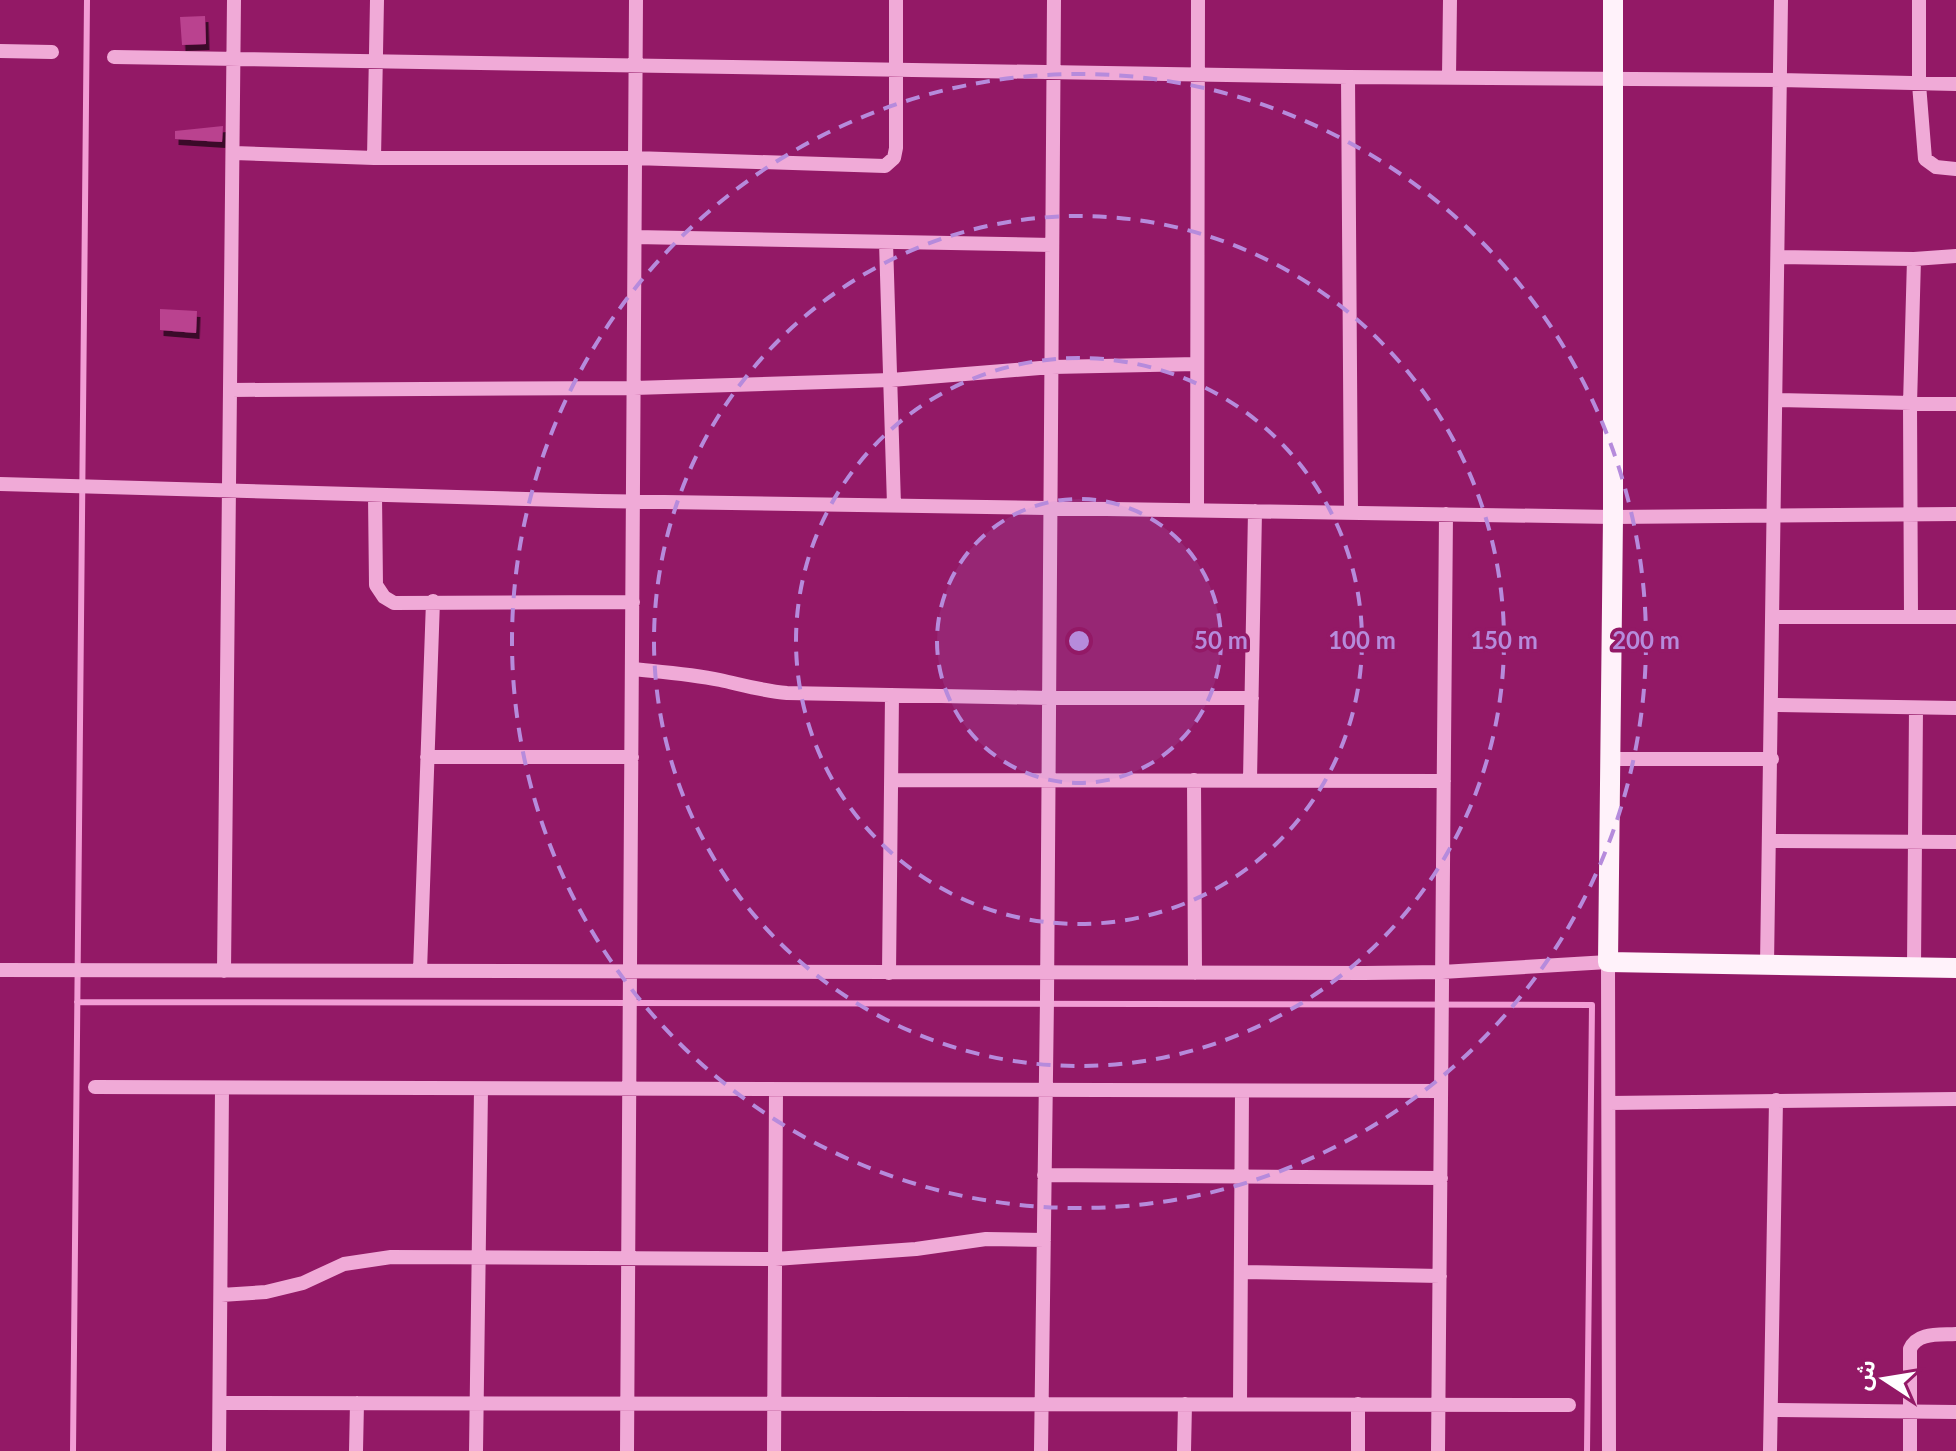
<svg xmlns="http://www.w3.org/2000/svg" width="1956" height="1451" font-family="Lato,'Noto Sans Arabic',sans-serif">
  <defs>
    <filter id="shadow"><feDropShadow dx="3.5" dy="6" stdDeviation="0" flood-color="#0009"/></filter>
  </defs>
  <rect width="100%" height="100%" fill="#931966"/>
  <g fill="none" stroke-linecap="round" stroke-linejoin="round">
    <path stroke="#f29dd5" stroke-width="6" d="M77,1002L1592,1005L1587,1451
      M73,1451L87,0"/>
  </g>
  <path fill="#ba428f" filter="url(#shadow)" d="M205,16L206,44L182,45L180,17Z
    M223,126L222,142L175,139V131Z
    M160,309L197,311L196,333L160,330Z"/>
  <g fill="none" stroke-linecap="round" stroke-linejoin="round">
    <path stroke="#f0aad7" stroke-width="14" d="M1919,0V84L1925,159L1936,167L1956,169
      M0,51L52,52
      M114,57L1348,77L1780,80L1956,84
      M1348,77L1351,513
      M1449,77L1450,0
      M234,153L374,158H634L885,166L894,158L896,148V0
      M374,158L377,0
      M635,237L1052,245
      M886,242L894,505
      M1778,257L1914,259L1910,404L1911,617
      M1914,259L1956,256
      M230,390L634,388L891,380L1052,367L1197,364
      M1776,400L1956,404
      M0,484L598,501L1613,517L1956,514
      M375,495L376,585L384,597L394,603L633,602
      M1197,510L1198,0
      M1774,617H1956
      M633,669C662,672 691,674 720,680C743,685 763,691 787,693L1049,698H1252
      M1773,705L1956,708
      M427,757H632
      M1610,759H1772
      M892,780L1444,781
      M1194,780L1195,973
      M1250,780L1255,511
      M1771,841L1956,842
      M1767,965L1781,0
      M1914,968L1916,708
      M0,970L1364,973L1442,972L1608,962L1609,1451
      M224,971L234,0
      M420,971L433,601
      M889,973L892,695
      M95,1087L1441,1091
      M1609,1103L1956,1099
      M1044,1175L1441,1178
      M1241,1272L1440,1276
      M221,1295L266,1292L303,1283L344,1264L391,1257L775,1259L916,1249L986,1239L1044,1240
      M220,1403L1569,1405
      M1240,1404L1242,1091
      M1358,1404V1451
      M1771,1410L1956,1412
      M219,1451L222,1088
      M356,1451L357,1403
      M476,1451L481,1089
      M627,1451L636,0
      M774,1451L776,1090
      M1041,1451L1047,999L1054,0
      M1184,1451L1185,1404
      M1438,1451L1446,514
      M1770,1451L1776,1100
      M1910,1451V1349C1917,1332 1939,1335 1956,1334"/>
    <path stroke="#fff2fa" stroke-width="20" d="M1613,0V517L1608,962L1956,968"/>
  </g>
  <circle cx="1079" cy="641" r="142" fill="#b68bdc" fill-opacity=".12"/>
  <g fill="none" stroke="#b68bdc" stroke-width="4" stroke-dasharray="14 10">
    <circle cx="1079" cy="641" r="142"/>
    <circle cx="1079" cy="641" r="283"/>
    <circle cx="1079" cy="641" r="425"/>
    <circle cx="1079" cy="641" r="567"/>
  </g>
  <circle cx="1079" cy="641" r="12" fill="#b68bdc" stroke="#931966" stroke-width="4"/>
  <g font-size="24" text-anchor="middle" font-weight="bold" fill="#b68bdc" stroke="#931966" stroke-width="7" stroke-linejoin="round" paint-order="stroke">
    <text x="1221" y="649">50 m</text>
    <text x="1362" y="649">100 m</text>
    <text x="1504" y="649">150 m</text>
    <text x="1646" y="649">200 m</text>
  </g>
  <g transform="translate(1884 1379) rotate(282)" stroke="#931966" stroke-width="6" paint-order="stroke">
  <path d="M0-6L14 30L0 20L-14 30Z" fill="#ffffff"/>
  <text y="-12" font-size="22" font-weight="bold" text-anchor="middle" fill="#ffffff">ش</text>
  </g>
</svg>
